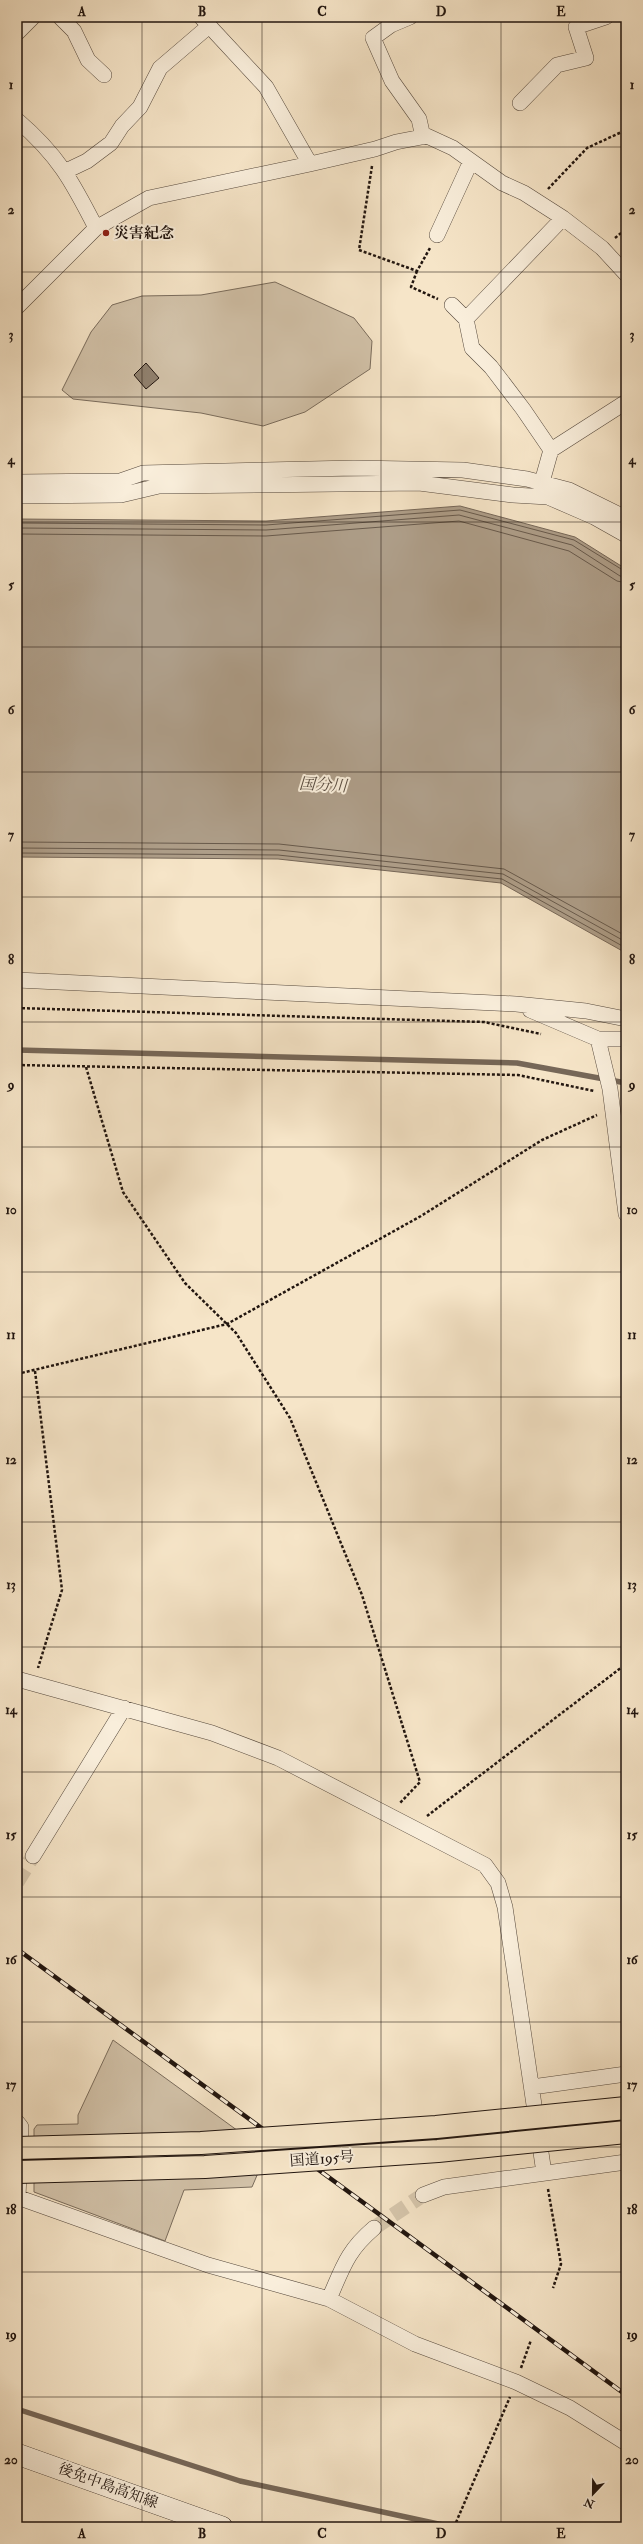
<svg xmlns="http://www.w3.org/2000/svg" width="643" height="2544" font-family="'IM FELL Double Pica','Noto Serif JP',serif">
  <rect width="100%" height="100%" fill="#f6e5c8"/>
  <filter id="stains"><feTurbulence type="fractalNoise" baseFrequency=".005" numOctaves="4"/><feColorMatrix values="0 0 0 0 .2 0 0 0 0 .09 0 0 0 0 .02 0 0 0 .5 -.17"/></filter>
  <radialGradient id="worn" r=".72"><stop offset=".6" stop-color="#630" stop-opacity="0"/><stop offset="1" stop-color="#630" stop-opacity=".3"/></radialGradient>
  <path fill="#d2c2a9" stroke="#7a6c5c" d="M275,282L354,318L372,341L370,369L305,412L263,426L201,413L73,399L62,390L91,332L112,305L142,296L201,295Z
    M113,2040L267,2152L252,2187L184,2190L165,2241L34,2192V2129L37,2125L78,2124V2115Z"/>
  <path fill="#ae9e89" stroke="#766758" d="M460,506L575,537L626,569V953L501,883L278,859L17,857V519L266,521Z"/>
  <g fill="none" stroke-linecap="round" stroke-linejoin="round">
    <path stroke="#685a4c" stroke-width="1" d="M17,523L266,525L460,510L574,540L626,572
      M17,528L266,530L459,515L572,545L620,576L626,577
      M17,534L266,536L459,521L569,551L617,581L626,583
      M17,842L279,844L504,869L626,936
      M17,848L279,850L503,874L626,942
      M17,853L278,855L502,879L626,948"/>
    <path stroke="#766758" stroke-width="5.5" d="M17,1050L517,1063L626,1083
      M17,2409L240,2481L452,2527"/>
  </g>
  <path fill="#90816f" stroke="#21150f" d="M146,363L159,378L146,389L134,375Z"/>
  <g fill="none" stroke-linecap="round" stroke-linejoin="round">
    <path stroke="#d6c6ac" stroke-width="15" stroke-dasharray="15 8" stroke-linecap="butt" d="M17,1882L33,1856
      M374,2228L423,2195"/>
    <defs>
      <path id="street" d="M60,17L74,31L88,60L104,75
        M201,17L266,87L310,164
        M388,17L391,25L410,17
        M391,25L373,38L392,81L419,119L423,137
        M17,33L33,17
        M520,103L557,65L586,58L576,27L606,17
        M17,120C58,155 72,181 96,228
        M66,171L87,161L111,143L122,126L140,107L160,68L209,26
        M437,235L471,161
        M452,305L466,319L472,348L491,367L523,409L551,450
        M17,307L96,228L149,198L310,164L375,149L396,142L427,136L453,148L502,183L524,193L563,218L602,248L626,274
        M466,319L563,218
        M17,482L120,481L143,473L354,468L463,470L527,479L569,490L626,518
        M542,482L551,450L626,402
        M17,496L121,495L159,486L419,483L513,495L548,497L594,517L626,535
        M17,980L516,1004L586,1011L626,1019
        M530,1010L598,1039
        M626,1039H598L610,1089L626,1214
        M17,1679L212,1733L278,1758L485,1865L498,1883L505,1907L544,2173
        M33,1856L124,1708
        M532,2087L626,2074
        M17,2122L21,2127L18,2197
        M423,2195L444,2187L626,2162
        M17,2197L208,2265L329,2299L415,2344L516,2382L570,2408L626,2443
        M329,2299C343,2267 347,2251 374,2228"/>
      <path id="secondary" d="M17,2454L222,2527"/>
    </defs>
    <use href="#street" stroke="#56493d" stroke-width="16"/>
    <use href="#secondary" stroke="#21150f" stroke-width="22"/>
    <path stroke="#21150f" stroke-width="2.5" stroke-dasharray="3 2" stroke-linecap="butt" d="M372,166L359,250L417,271L430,248
      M548,189L587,148L626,130
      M615,238L626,229
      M417,271L411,287L438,299
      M17,1008L484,1022L541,1034
      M17,1065L518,1075L594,1091
      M86,1067L123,1192L185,1283L236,1333L290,1418L362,1595L420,1782L400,1803
      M35,1371L62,1590L38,1668
      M17,1374L227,1324L421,1216L542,1140L597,1115
      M427,1816L626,1664
      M548,2189L561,2264L553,2288
      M521,2368L531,2340
      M454,2527L510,2397"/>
    <use href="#street" stroke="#f9eedb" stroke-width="15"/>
    <use href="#secondary" stroke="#f9eedb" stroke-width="21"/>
    <defs>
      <path id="rail" d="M17,1949L626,2395"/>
    </defs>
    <use href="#rail" stroke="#21150f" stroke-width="4.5"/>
    <use href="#rail" stroke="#f9eedb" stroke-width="3" stroke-dasharray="9" stroke-linecap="butt"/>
    <defs>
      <path id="highway-bridge" d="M17,2148L201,2143L436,2127L626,2108
        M17,2172L205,2167L438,2151L626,2132"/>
    </defs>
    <use href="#highway-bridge" stroke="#21150f" stroke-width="24" stroke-linecap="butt"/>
    <use href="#highway-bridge" stroke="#f6e5c8" stroke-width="22"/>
  </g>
  <path fill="none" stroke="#21150f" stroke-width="1" stroke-opacity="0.55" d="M142,17V2527M262,17V2527M381,17V2527M501,17V2527M17,147H626M17,272H626M17,397H626M17,522H626M17,647H626M17,772H626M17,897H626M17,1022H626M17,1147H626M17,1272H626M17,1397H626M17,1522H626M17,1647H626M17,1772H626M17,1897H626M17,2022H626M17,2147H626M17,2272H626M17,2397H626"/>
  <circle fill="#8f2418" stroke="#f9eedb" stroke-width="1.5" cx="106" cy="233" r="4"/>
  <g text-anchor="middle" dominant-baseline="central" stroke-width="4" stroke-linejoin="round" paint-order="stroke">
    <g font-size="15" font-weight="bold" fill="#21150f" stroke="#f9eedb" text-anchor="start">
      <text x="114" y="233">災害紀念</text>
    </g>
    <g font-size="15" fill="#21150f" stroke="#f9eedb">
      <text transform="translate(322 2159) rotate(-4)">国道195号</text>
      <text transform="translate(108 2486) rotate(20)">後免中島高知線</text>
    </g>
    <g font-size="16" font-style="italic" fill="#594c40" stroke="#f9eedb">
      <text transform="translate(323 785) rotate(3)">国分川</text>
    </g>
  </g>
  <rect width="643" height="2544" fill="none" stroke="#f6e5c8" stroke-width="44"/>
  <g transform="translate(593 2494) rotate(202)" stroke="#f9eedb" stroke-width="3" paint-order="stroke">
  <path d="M0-3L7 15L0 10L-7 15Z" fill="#21150f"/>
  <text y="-6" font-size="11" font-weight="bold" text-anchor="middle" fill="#21150f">N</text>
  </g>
  <rect x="22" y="22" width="599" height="2500" fill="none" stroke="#21150f" stroke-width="1.5"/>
  <g font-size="13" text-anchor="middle" font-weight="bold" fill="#21150f">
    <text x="82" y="16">A</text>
    <text x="202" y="16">B</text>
    <text x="322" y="16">C</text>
    <text x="441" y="16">D</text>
    <text x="561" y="16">E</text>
    <text x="11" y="89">1</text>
    <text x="632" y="89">1</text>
    <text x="11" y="214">2</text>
    <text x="632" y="214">2</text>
    <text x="11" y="339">3</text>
    <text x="632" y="339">3</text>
    <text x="11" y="464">4</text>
    <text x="632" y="464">4</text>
    <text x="11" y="589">5</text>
    <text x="632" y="589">5</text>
    <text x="11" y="714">6</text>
    <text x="632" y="714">6</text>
    <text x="11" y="839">7</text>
    <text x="632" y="839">7</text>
    <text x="11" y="964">8</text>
    <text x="632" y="964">8</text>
    <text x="11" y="1089">9</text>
    <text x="632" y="1089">9</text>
    <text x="11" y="1214">10</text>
    <text x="632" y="1214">10</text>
    <text x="11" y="1339">11</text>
    <text x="632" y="1339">11</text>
    <text x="11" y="1464">12</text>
    <text x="632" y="1464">12</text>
    <text x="11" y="1589">13</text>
    <text x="632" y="1589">13</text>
    <text x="11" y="1714">14</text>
    <text x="632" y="1714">14</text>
    <text x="11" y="1839">15</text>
    <text x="632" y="1839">15</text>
    <text x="11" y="1964">16</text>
    <text x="632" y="1964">16</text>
    <text x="11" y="2089">17</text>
    <text x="632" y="2089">17</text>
    <text x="11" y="2214">18</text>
    <text x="632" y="2214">18</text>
    <text x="11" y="2339">19</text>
    <text x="632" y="2339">19</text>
    <text x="11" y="2464">20</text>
    <text x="632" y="2464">20</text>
    <text x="82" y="2538">A</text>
    <text x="202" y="2538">B</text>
    <text x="322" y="2538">C</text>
    <text x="441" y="2538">D</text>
    <text x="561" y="2538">E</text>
  </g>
  <rect width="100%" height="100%" filter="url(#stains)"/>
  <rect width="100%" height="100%" fill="url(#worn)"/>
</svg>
